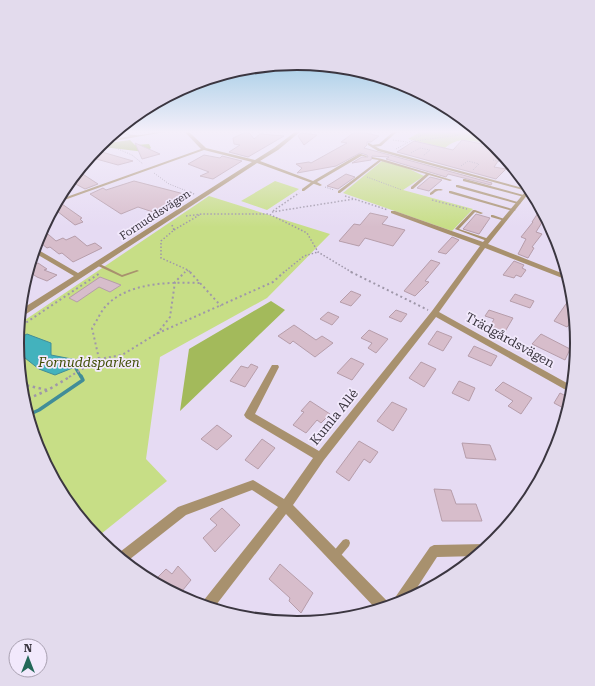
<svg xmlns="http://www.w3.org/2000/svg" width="595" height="686" font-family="'Roboto Serif',serif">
  <rect width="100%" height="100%" fill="#e6dbf3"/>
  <path fill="#c7de86" d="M418,131C438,131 460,133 479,131L493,143C475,143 460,134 445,148L408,139L420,132Z
    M382,161L407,168L424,176L403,190L473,209L452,231L343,193Z
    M275,181L299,189L267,210L241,201Z
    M209,196L330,234L267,298L160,357L146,459L167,481L96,538C86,525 73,512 64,498C32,447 13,385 19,324Z"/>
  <path fill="#a3ba5b" d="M130,140L135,145L149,144L151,148L145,152L103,147L101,144Z
    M271,301L285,310L180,411L189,349Z"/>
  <path fill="#43b2bd" stroke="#418d98" d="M27,334L51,343V355L77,360L75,367L55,375L39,369L25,358L18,357L17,339Z"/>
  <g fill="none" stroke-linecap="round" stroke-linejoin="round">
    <path stroke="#418d98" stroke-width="3" d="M75,367L81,377"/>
    <path stroke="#418d98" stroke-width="3.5" d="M28,415L39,410L83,380L81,376"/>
  </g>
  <path fill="#d7bdcb" stroke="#b69daa" d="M248,131L254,139L260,134L284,136L248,157L229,152L240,145L234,144L233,138Z
    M356,131L379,136L371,142H367V145L364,148L492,183L491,185L448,174L446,177L386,159L389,157L372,156L371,160L352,163L362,157H368L367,155L360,153L336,166L297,173L302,168L296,164L309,162L311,163L347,143L341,142Z
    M301,133L317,135L304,145L298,136Z
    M462,140L482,144L481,146L501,151L503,154L494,167L506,169L496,179L397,152L414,141L453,150Z
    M135,143L151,150L160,154L142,159Z
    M95,150L133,161L118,165L89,157Z
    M204,155L220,158L222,156L242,161L213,179L200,176L209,172L188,164Z
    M78,171L98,184L85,189L70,181Z
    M346,174L355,177L338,189L327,186Z
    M430,177L442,180L429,191L417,188Z
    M134,181L188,195L162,215L138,207L121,214L90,194L103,188L106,190Z
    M62,204L82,218L80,219L83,222L75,225L53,208Z
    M542,207L546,216L536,232L542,234L532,247L534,248L528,258L518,254L526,239L521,237L533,222H532Z
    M370,213L388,217L382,224L405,230L393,246L365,238L359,246L339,241L354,224L360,225Z
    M476,214L490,218L479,234L463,229Z
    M42,229L56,241L63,238L66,240L75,236L87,246L95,243L102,248L73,262L62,253L59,254L50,247L47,248L37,240Z
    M452,237L459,240L446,254L438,252Z
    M431,260L440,263L425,281L429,282L415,296L404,291Z
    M31,261L34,265L38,263L47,269L44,270L57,275L47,281L37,277L28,271Z
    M514,261L524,265L522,268L526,270L521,277L516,275L514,278L503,275Z
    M100,277L121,285L110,292L99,287L77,302L69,298Z
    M351,291L361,295L351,306L340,302Z
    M515,294L534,301L530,308L510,301Z
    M573,294L574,307L568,315L575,318L567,327L554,321Z
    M396,310L407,314L401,322L389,317Z
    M489,310L513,318L503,335L489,329L494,319L485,316Z
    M328,312L339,317L332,325L320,319Z
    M294,325L316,340L322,336L333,343L315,357L293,341L290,344L278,336Z
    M369,330L388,339L376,353L368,348L372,343L361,338Z
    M437,331L452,337L443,351L428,344Z
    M541,334L570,349L565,360L532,344Z
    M474,346L497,356L491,366L468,356Z
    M351,358L364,364L352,380L337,373Z
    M421,362L436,369L424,387L409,378Z
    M251,364L258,367L245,387L230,381L241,366L248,368Z
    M459,381L475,388L469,401L452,393Z
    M503,382L532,398L521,414L508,406L513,401L495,390Z
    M560,393L572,399L569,411L554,403Z
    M310,401L330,414L321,423L317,420L306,433L293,425L304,412L301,411Z
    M392,402L407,409L393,431L377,421Z
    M217,425L232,436L217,450L201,439Z
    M262,439L275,448L258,469L245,460Z
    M359,441L378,452L370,463L364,459L349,481L336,472Z
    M462,443L490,445L496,460L466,458Z
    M434,489L451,490L456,504H476L482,521H442Z
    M222,508L240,525L215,552L203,538L217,525L210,519Z
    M280,564L313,593L301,613L289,601L290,598L269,579Z
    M178,566L191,580L178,596L153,582L166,569L172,574Z"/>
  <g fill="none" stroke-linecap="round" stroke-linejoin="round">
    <path stroke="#9f97a9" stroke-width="1" stroke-dasharray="1 1.5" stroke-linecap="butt" d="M440,131L459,135L470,131
      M470,131L480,142
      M393,140L407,142
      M415,141L459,135
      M111,146L132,155L143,164
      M396,149L429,131
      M411,153L420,148L430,150L423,156
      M493,160L513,165
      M461,166L468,161L479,164L473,170
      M154,173L169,184L192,193
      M367,177L402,190
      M325,187L334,190"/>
    <path stroke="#9f97a9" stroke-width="1.5" stroke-dasharray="1.5 2" stroke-linecap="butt" d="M190,192L194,194
      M345,196L388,210
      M432,200L467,209
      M273,211L299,193
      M272,212L354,199
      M186,216L202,214H269L307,233L318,252L353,273
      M172,225L174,230L161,241V258L188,270L191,273
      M174,230L201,214
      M184,273L188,270
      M283,273L304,256L318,252"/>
    <path stroke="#9f97a9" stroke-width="2" stroke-dasharray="2 3" stroke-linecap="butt" d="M190,272L221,306
      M351,272L428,310
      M18,328L100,273
      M157,334L170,317L175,282L185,272
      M99,359L92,328C97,321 100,313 105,307C127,282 170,282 200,283
      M69,377L99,359L122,355L156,334L273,282L284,272"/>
    <path stroke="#9f97a9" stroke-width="2.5" stroke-dasharray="2.5 3.5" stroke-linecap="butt" d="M21,384L47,390
      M23,401L48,390L71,376"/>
    <path fill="#a8916e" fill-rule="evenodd" d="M369,143L380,149L530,190L527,191L378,151L368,145V143Z
      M360,154L367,156L366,157L360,155Z
      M372,157L382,159L452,180L450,181L429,175L413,189H411V187L426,174L381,161L340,193H338V191L379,160L372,159Z
      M463,179H465L527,196L524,197L463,181Z
      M313,181L316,182L304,191H302V189Z
      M456,185H458L521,203L518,204L456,187Z
      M435,189H441L443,190C440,191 439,190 437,191C434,192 433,195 430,195V193Z
      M449,191H451L516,210L513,211L449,193Z
      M473,210H475L483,213L481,214L475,212L459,229L489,239V241H487L455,229Z
      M491,215H493L507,220L505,221L491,217Z
      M96,263H98L122,275L137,270L139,271L122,277L96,265Z
      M346,539L349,540L350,543L349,546L338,559L335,560L332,559L331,556L332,553L343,540Z"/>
    <path fill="#a8916e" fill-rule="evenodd" d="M116,131C123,131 128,135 135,135C143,136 159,131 170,131L102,143L104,141L130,136L115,132Z
      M184,131H188L206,148L255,160L274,148L296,131H301L278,150L260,161L313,181L359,154L363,155L317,182L322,185L320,186L257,163L23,316H20V310L74,276L33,252L35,248L78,273L252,162L204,150L56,203L58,200L201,149Z
      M394,131H398L381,146L372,147V145L379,144Z
      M530,186L532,189L488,244L569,276L570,281L485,248L439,312L574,387L573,394L436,317L324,460L293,505L389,603L390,607L377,610L286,514L213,609L200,605L278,507L252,490L186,515L125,563L116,555L178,507L253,480L284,499L313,458L246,418L244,415L272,365H278L279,367L255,414L319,451L432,311L480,246L391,213V211H395L483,242Z
      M486,544L490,546L478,556L437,557L409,600L393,606V604L394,599L430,547L434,545Z"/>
  </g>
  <linearGradient id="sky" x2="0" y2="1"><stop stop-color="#66b3d7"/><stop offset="0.58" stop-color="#f4effa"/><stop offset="1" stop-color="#f4effa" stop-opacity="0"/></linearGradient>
  <rect width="595" height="227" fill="url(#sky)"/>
  <g text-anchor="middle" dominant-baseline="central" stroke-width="3.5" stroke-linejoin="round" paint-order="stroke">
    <g font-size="11" fill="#3b3640" stroke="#f2e9fc">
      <text transform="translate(155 215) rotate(-33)">Fornuddsvägen</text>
    </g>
    <g font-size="13" fill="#3b3640" stroke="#f2e9fc">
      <text transform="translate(510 340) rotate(29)">Trädgårdsvägen</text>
      <text transform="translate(334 417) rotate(-51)">Kumla Allé</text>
    </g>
    <g font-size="13" font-style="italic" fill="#404e04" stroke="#f2e9fc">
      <text x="89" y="362">Fornuddsparken</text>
    </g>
  </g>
  <path d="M0 0H595V686H0ZM24 343a273 273 0 1 1 546 0a273 273 0 1 1-546 0Z" fill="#e3dbed" fill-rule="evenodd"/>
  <path fill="none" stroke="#3b3640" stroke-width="2" d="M24 343a273 273 0 1 1 546 0a273 273 0 1 1-546 0Z"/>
  <g transform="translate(28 658)"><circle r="19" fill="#f2e9fc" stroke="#a9a1b1"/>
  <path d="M0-3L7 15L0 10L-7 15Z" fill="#246859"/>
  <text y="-6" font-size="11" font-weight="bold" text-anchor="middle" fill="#3b3640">N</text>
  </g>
</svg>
